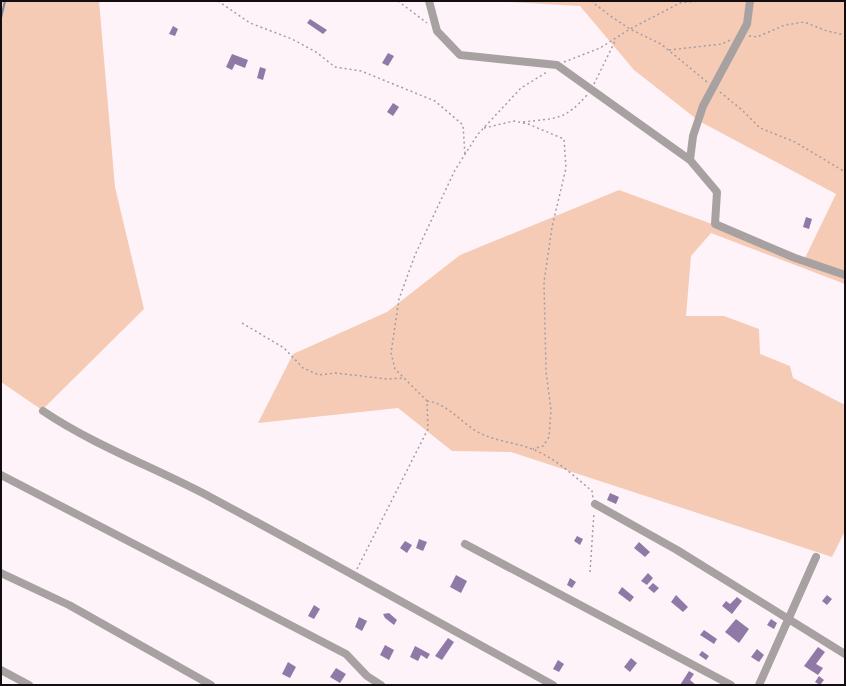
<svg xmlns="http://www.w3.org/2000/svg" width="846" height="686" font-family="Lato,sans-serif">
  <rect width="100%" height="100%" fill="#fff3fa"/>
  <path fill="#f5cbb6" d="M1,1H99L115,187L144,309L42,410L1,382Z
    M488,1H845V284L711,233L691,256L686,316H724L759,329L760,354L790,366L793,378L845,405V531L832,557L511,452L452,451L398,408L258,423L293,354L387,312L460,255L619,190L805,258L836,194L699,121L634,70L580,6Z"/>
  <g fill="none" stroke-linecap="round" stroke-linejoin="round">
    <path stroke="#7b85a7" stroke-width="2" d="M1,18L5,1"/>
  </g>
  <path fill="#8f7aa7" d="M310,19L327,30L323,34L307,23Z
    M173,26L178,29L175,36L169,34Z
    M388,53L394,56L388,66L382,63Z
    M232,54L248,60L245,68L235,64L232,70L226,67Z
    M260,67L266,69L263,80L257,78Z
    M393,103L399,107L393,116L387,112Z
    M806,217L812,219L809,229L803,227Z
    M610,493L619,497L616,504L607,500Z
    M577,536L583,539L580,545L574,541Z
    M419,539L427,542L423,551L416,548Z
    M405,541L412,545L407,553L400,548Z
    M639,542L650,552L645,557L634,548Z
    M648,573L653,578L647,585L641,581Z
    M456,575L467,581L461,593L450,587Z
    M570,578L576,582L572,588L567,585Z
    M653,583L659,588L654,593L648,588Z
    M622,587L634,597L630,602L618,593Z
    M676,595L688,607L683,612L671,602Z
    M827,595L832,599L827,605L822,601Z
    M737,597L742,601L732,614L722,606L726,601L730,604Z
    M314,605L320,609L314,619L308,616Z
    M389,613L397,620L394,625L385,618L383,614Z
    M359,617L367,621L362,631L355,627Z
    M736,619L749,629L739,643L725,632Z
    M771,619L777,623L774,629L767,625Z
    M704,630L717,639L714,644L700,635Z
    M448,638L454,642L442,660L435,656Z
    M385,645L394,650L389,660L380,655Z
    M415,646L430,654L427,659L421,655L418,661L410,657Z
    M818,647L825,652L816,664L823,668L818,675L804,666Z
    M757,649L764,655L759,662L751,657Z
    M702,651L709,656L706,660L699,655Z
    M631,658L637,663L630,672L624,667Z
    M558,660L564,664L559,672L553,669Z
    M288,662L296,667L290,678L282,674Z
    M336,668L346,674L340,683L330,677Z
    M689,671L694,674L690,680L696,685H680Z
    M819,676L824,680L820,685L815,682Z"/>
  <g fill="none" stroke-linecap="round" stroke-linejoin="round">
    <path stroke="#a59ca2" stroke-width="1.5" stroke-dasharray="2 3" stroke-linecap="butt" d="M218,1L250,23L292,39L316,52L335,67L361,71L435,101L463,125L465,155
      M398,1L427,23
      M591,1L609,15L630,29L661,44L707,82
      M749,36L757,37L785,25L804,22L827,31L845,35
      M669,50L722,44L730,40
      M564,62L600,48L630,29L680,3L700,1
      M594,84L616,39
      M720,92L742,110L760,128L795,142L845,172
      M523,122C556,118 564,121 587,95
      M484,128L514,121L528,124L564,139L566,168L552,227L544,282L546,371L551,410L549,437L543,446L533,449
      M242,323L284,348L303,368L319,375L335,373L387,379L404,378
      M427,401C446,403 460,421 476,431C493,441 514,442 532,449C554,457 574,476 592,491L593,498
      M357,569L428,429L427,401L395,369L391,353L399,299L415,255L455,170L478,134L521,88L547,72
      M590,572L594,512"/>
    <path stroke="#a8a1a1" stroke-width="8" d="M429,1L437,31L460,55L557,65L690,160L717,192L715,224L795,258L845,275
      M690,160L693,136L703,106L747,24L750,1
      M43,411C95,446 156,468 212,498C326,559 439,623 553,685
      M1,475L346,654L367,676L381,685
      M595,504L677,550L845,654
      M465,544L731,685
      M1,573L69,605L211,685
      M1,670L29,685
      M759,685L816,557"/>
  </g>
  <rect width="846" height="686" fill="none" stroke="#110d10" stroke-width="4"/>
</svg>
